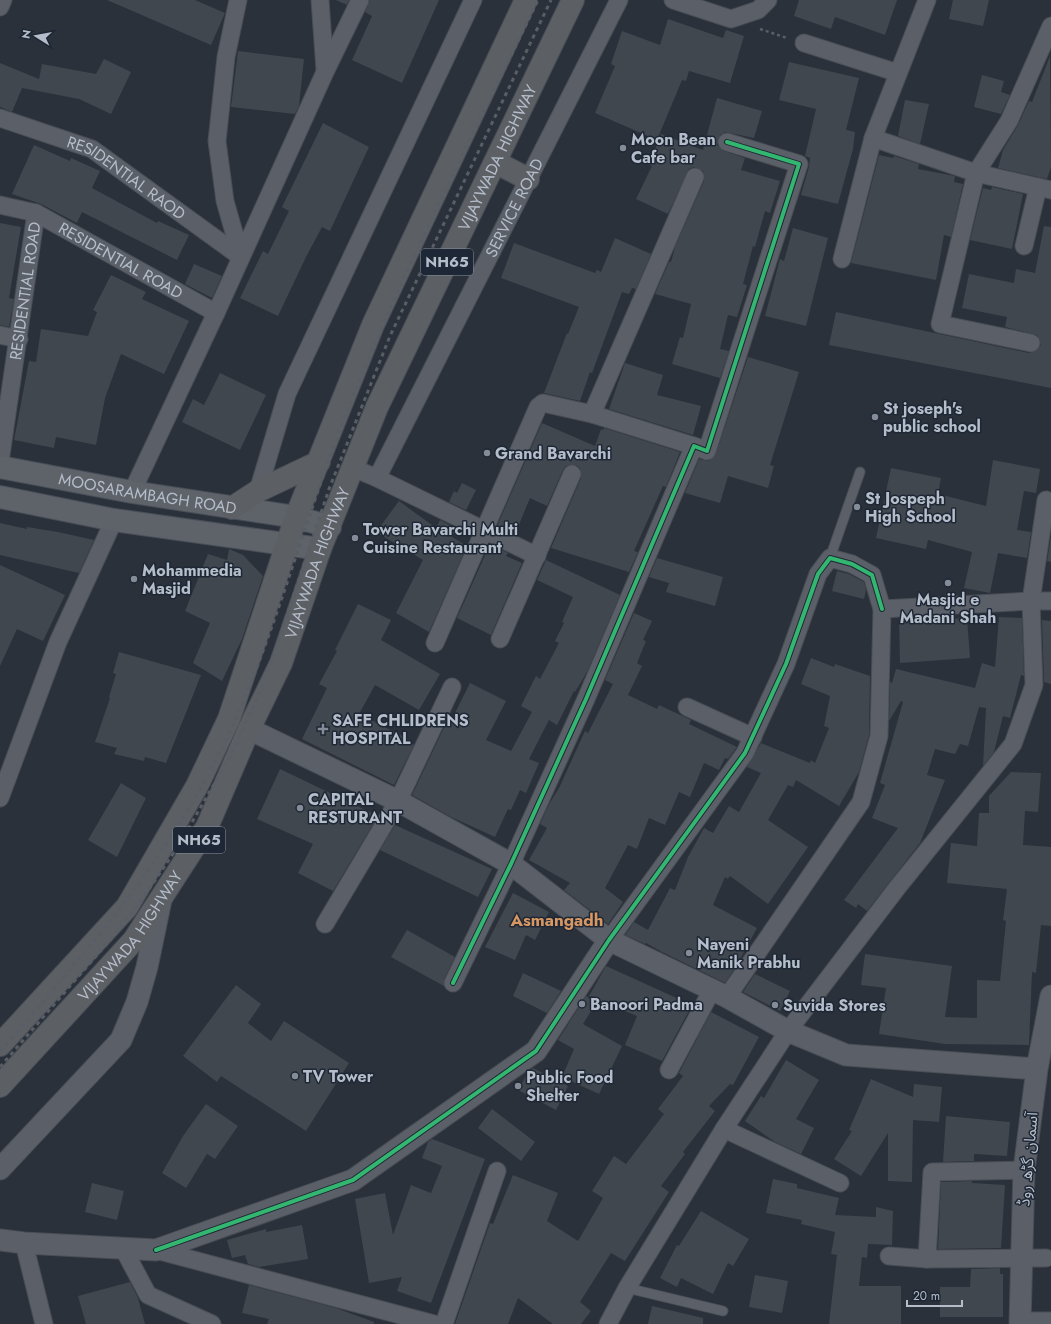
<svg xmlns="http://www.w3.org/2000/svg" width="1051" height="1324" font-family="Jost,'Noto Sans Arabic',sans-serif">
  <rect width="100%" height="100%" fill="#2a313a"/>
  <path fill="#41474e" d="M107,0H195L225,13L211,45Z
    M336,0H349L347,5Z
    M370,0H439L402,83L352,60L372,16L365,12Z
    M799,0H897L885,35L835,17L831,29L794,16Z
    M953,0H989L983,26L949,19Z
    M668,19L723,38L726,30L744,36L730,83L689,71L686,81L682,80L657,140L595,113L615,66L611,64L622,31L660,45Z
    M238,51L304,59L299,106L295,114L231,107Z
    M1050,56L1051,167L1047,179L998,168L1003,150L1018,125L1029,101L1032,102Z
    M104,59L131,72L111,114L79,99L22,88L12,112L0,107V63L39,79L42,64L96,74Z
    M789,62L859,78L846,130L855,132L853,149L838,204L801,195L809,167L810,158L805,156L816,109L779,100Z
    M982,75L1004,81L1001,92L1010,95L1001,114L974,107Z
    M717,98L762,111L754,138L725,132L720,135L717,145L724,151L745,158L741,170L780,181L770,213L765,211L755,247L753,246L743,284L747,285L737,317L728,315L720,349L729,351L720,378L672,364L680,337L683,338L691,304L655,294L669,262H671L675,247L704,181L703,171L694,167L689,169L668,214L636,199L652,166L649,165L661,134L703,150Z
    M905,100L929,104L920,144L898,136Z
    M323,123L369,147L330,231L322,227L306,257L278,316L240,298L263,251L268,254L289,211L282,207Z
    M34,145L70,161L71,158L100,171L92,188L157,223L158,221L189,235L177,260L82,212L77,223L41,204L12,194Z
    M879,155L893,158L894,156L919,164L918,169L955,176L954,182L963,184L951,237L944,235L936,280L851,263Z
    M992,187L1023,194L1012,249L970,240L983,188L991,190Z
    M0,223L21,227L9,298L14,299L9,327L0,325Z
    M1044,226L1051,227V388L829,345L836,312L1029,353L1034,352L1041,345L1037,335L1005,327L1007,317L962,308L969,274L1014,283L1016,269L1035,273Z
    M793,228L828,238L806,326L765,316L780,259L784,261Z
    M615,238L651,254L636,289L632,288L629,294L622,292L592,373L590,372L580,401L544,393L567,333L568,334L579,307L501,278L514,243L595,273L597,270L601,272Z
    M194,264L222,276L212,298L185,284Z
    M111,275L146,292L142,299L189,321L164,374L121,354L105,398L96,445L56,437L54,448L14,440L29,361L36,362L41,329L88,336L97,312L93,310Z
    M748,357L799,372L770,465L774,466L768,488L728,476L720,503L685,493L699,459L709,461L716,454Z
    M625,363L663,375L657,395L701,406L693,435L609,409Z
    M220,373L266,395L240,450L182,422L193,399L204,405Z
    M542,423L595,446L601,429L603,430L604,428L680,452L666,487L663,486L634,551L638,552L629,572L551,548L581,478L580,468L576,465L566,466L563,470L547,506L530,498L515,534L497,526Z
    M993,460L1040,469L1036,493L1024,491L1017,530L1031,532L1027,558L998,553L990,593L964,588L972,552L928,540L926,549L876,538L891,468L941,478L938,494L986,506Z
    M462,483L476,490L466,510L449,502L454,491L457,493Z
    M399,501L436,528L440,520L456,528L452,537L467,546L429,632L396,613L423,560L376,532Z
    M0,523L27,529V527L58,532L94,540L79,573L0,555Z
    M1051,536V562L1047,561Z
    M490,544L508,553L506,556L522,563L491,635L457,618Z
    M229,549L243,555L263,576L242,639L222,681L193,663L210,623L185,611L208,554L227,560Z
    M657,558L723,577L715,606L666,592L669,583L649,577Z
    M546,560L620,595L587,672L575,692L574,691L557,725L549,720L529,759L539,763L526,793L520,790L511,810L508,809L495,837L451,817L412,795L448,719L451,721L470,683L506,701L486,740L511,751L532,712L521,706L536,676L540,679L559,643L555,641L564,623L562,622L573,597L537,580Z
    M0,565L65,595L43,641L17,629L0,666Z
    M837,571L849,574L864,582L866,590L864,599L832,591Z
    M358,604L391,620L381,640L440,674L419,710L375,685L359,714L408,739L407,741L414,745L394,785L302,739L327,688L319,684L337,651L335,650Z
    M634,613L652,621L643,640L646,641L637,663L642,666L628,695L657,709L659,705L691,720L689,724L737,747L728,759L725,758L719,770L704,763L690,797L679,792L665,825L649,818L637,849L628,845L605,888L623,902L608,924L564,890L570,883L529,860L547,828L540,824L549,804L559,788L585,731L588,733L613,684L605,680Z
    M933,617V620L967,618L970,658L900,663L899,618Z
    M999,617L1022,618L1024,676L1021,675L1010,718L1003,716L994,752L983,766L986,708L979,707L968,746L960,744L955,754L935,749L927,775L945,780L920,843L867,911L858,904L856,908L844,900L898,828L872,818L885,785L880,783L903,702L901,701L889,721L890,682L892,683L896,669L975,688L982,663L995,667Z
    M1042,620L1051,621V684L1044,682Z
    M119,652L201,675L166,763L145,757L144,761L114,754L117,748L95,742L110,698L109,697L116,674L113,673Z
    M811,658L834,667L835,664L870,676L869,735L859,772L839,806L796,780L793,787L788,785L768,820L808,847L768,904L730,876L728,879L725,877L713,905L757,928L738,963L725,983L660,951L646,943L645,944L625,935L634,922L648,930L670,888L675,890L688,857L704,828L713,833L729,806L739,812L761,773L747,767L761,743L810,763L811,760L815,763L829,728L824,726L830,696L801,684Z
    M280,769L378,816L333,891L298,873L313,844L257,819Z
    M1011,772L1041,773L1038,812L1025,811L1023,845L1051,847V926L1041,925L1036,973L1032,972L1029,1045L945,1044L879,1034L886,988L861,985L865,954L952,966L945,1017L977,1018V980L1000,981L1006,921L1003,920L1007,889L947,883L951,843L977,846L979,813H989V796Z
    M121,783L146,798L117,857L88,840Z
    M395,825L492,869L478,897L380,850Z
    M513,893L549,912L535,940L526,935L515,960L485,947Z
    M407,930L455,957L444,979V986L391,957Z
    M606,966L692,1005L662,1061L625,1045L637,1016L589,996Z
    M523,973L561,991L547,1013L513,996Z
    M755,974L790,991L780,1011L743,992Z
    M236,985L261,1004L248,1023L271,1041L284,1021L349,1063L306,1131L221,1076L217,1082L183,1056Z
    M586,996L596,1003L583,1024L622,1046L599,1094L562,1077L574,1049L558,1040Z
    M711,1012L759,1037L733,1085L730,1084L709,1106L715,1111L683,1152L685,1154L661,1186L669,1192L625,1261L611,1253L580,1302L591,1311L581,1324H553L518,1298L508,1324H455L490,1223L493,1224L513,1175L558,1193L547,1221L578,1241L603,1198L592,1191L614,1156L626,1164L664,1114L658,1109L683,1076L679,1073Z
    M786,1060L819,1080L796,1119L814,1128L801,1154L775,1142L745,1121L761,1096L764,1098Z
    M533,1068L568,1086L556,1110L518,1090L529,1071Z
    M871,1079L913,1097L914,1084L942,1087L939,1122L913,1120L912,1182L888,1181V1133L861,1176L834,1159L852,1131L849,1130Z
    M206,1104L238,1126L215,1159L207,1154L186,1188L162,1173L183,1136Z
    M492,1109L535,1142L521,1161L478,1128Z
    M946,1116L1010,1122L1007,1156L974,1154V1161L943,1162Z
    M432,1139L485,1159L431,1303L397,1291L402,1277L369,1283L355,1199L385,1193L393,1235L411,1185L431,1193L442,1166L422,1158L428,1142Z
    M773,1179L797,1184V1188L839,1198L835,1215L876,1217V1207L893,1211L892,1245L868,1244L867,1258L862,1257L859,1286H901V1324H829L837,1255L831,1254L835,1232L801,1224L802,1220L766,1213Z
    M972,1181V1183L1005,1185L1001,1248L938,1249L941,1182Z
    M92,1183L124,1191L117,1220L85,1212Z
    M701,1211L749,1239L733,1266L728,1263L713,1294L681,1278L677,1287L660,1278L677,1245L679,1246Z
    M302,1225L308,1259L259,1267L248,1264L245,1255L232,1258L227,1240L266,1229V1232Z
    M1000,1268V1274H1003V1317H940V1287H970L971,1269Z
    M755,1275L788,1281L782,1313L749,1307Z
    M130,1282L138,1298L145,1324H86L78,1296Z
    M249,1285L336,1308L374,1322V1324H267L269,1319L242,1313Z
    M652,1306L703,1318V1324H648Z"/>
  <g fill="none" stroke-linecap="round" stroke-linejoin="round">
    <defs>
      <path id="service" d="M830,558L860,472
        M627,1288L723,1311"/>
      <g id="minor">
        <path d="M238,0L226,57L217,141L225,201L241,257"/>
        <path d="M320,0L325,70"/>
        <path d="M673,0L731,19L758,10L768,0"/>
        <path d="M0,7L3,0"/>
        <path d="M804,43L898,73"/>
        <path id="s1" d="M0,118L92,149L241,257"/>
        <path d="M873,138L976,173L1051,190"/>
        <path id="s2" d="M0,205L36,213L216,313"/>
        <path d="M1024,246L1038,187"/>
        <path d="M842,259L873,138L927,0"/>
        <path d="M0,335L19,339"/>
        <path d="M1031,343L940,324L976,173L1009,121L1051,26"/>
        <path d="M592,414L695,177"/>
        <path id="s3" d="M0,462L36,213"/>
        <path id="s4" d="M353,468L377,478L619,0"/>
        <path d="M377,478L537,556"/>
        <path d="M258,491L287,394L473,0"/>
        <path d="M132,492L216,313L325,72L360,0"/>
        <path d="M500,639L572,474"/>
        <path d="M435,643L538,407L543,403L592,414L694,446"/>
        <path d="M687,707L753,737"/>
        <path d="M0,798L58,642L114,520"/>
        <path d="M325,924L398,801L452,687"/>
        <path d="M609,940L745,753L786,664L818,574L830,558L852,564L872,575L882,609"/>
        <path d="M453,983L511,864L586,699L694,446L707,451L799,164L727,142"/>
        <path d="M727,997L861,802L879,736L882,609L1031,601H1051"/>
        <path d="M669,1070L712,990"/>
        <path d="M724,1129L840,1183"/>
        <path d="M1024,1170L932,1172L927,1259L1046,1258"/>
        <path d="M24,1243L44,1324"/>
        <path d="M123,1248L148,1295L212,1324"/>
        <path d="M156,1250L434,1324"/>
        <path d="M889,1256L927,1259"/>
        <path d="M1020,1321H1051"/>
        <path d="M444,1324L497,1171"/>
        <path d="M608,1324L627,1288L724,1129L788,1031L897,888L1013,744L1034,685L1031,601L1046,500"/>
      </g>
      <path id="tertiary" d="M249,729L398,801L511,864L609,940L727,997L788,1031L846,1055L1037,1069
        M0,1169L121,1040L137,1002L147,967L161,900
        M0,1240L24,1243L156,1250L353,1180L536,1051L609,940
        M1020,1324L1024,1170L1037,1069L1051,996"/>
      <g id="primary">
        <path id="s5" d="M0,467L132,492L296,517L330,527"/>
        <path d="M0,497L114,520L320,549"/>
      </g>
      <g id="trunk">
        <path d="M495,162L528,179"/>
        <path d="M232,508L258,491L319,462"/>
        <path d="M0,1045L127,907L197,786L229,719L296,517L373,325L526,0"/>
        <path id="s6" d="M0,1086L134,940L207,827L249,729L281,663L320,549L377,407L573,0"/>
      </g>
    </defs>
    <use href="#service" stroke="#494d54" stroke-width="11"/>
    <use href="#minor" stroke="#494d54" stroke-width="19"/>
    <use href="#tertiary" stroke="#494d54" stroke-width="23"/>
    <use href="#primary" stroke="#484e57" stroke-width="24"/>
    <use href="#trunk" stroke="#474d55" stroke-width="24"/>
    <path stroke="#595f64" stroke-width="2.5" stroke-dasharray="3 3" stroke-linecap="butt" d="M760,29L787,38"/>
    <use href="#service" stroke="#5b6068" stroke-width="9"/>
    <use href="#minor" stroke="#5b6068" stroke-width="17"/>
    <use href="#tertiary" stroke="#5b6068" stroke-width="21"/>
    <use href="#primary" stroke="#5e6269" stroke-width="22"/>
    <use href="#trunk" stroke="#5c6065" stroke-width="22"/>
    <path stroke="#595e66" stroke-width="3" stroke-dasharray="4 4" stroke-linecap="butt" d="M0,1051C83,956 166,862 222,748C276,637 305,515 351,401C406,264 474,133 538,0
      M0,1067L110,940L143,898L177,848L231,755L257,698L274,654L329,489L390,336L551,0"/>
    <defs>
      <path id="cycleway" d="M453,983L511,864L586,699L694,446L707,451L799,164L727,142
        M156,1250L353,1180L536,1051L609,940L745,753L786,664L818,574L830,558L852,564L872,575L882,609"/>
    </defs>
    <use href="#cycleway" stroke="#1e2735" stroke-width="6"/>
    <use href="#cycleway" stroke="#33b770" stroke-width="4"/>
  </g>
  <g fill="#848c98" stroke="#1e2735" stroke-width="1.5">
    <circle cx="623" cy="148" r="4"/>
    <circle cx="875" cy="417" r="4"/>
    <circle cx="487" cy="453" r="4"/>
    <circle cx="857" cy="507" r="4"/>
    <circle cx="355" cy="538" r="4"/>
    <circle cx="134" cy="579" r="4"/>
    <circle cx="948" cy="583" r="4"/>
    <path d="M321 723h4v4h4v4h-4v4h-4v-4h-4v-4h4z"/>
    <circle cx="300" cy="808" r="4"/>
    <circle cx="689" cy="953" r="4"/>
    <circle cx="582" cy="1004" r="4"/>
    <circle cx="775" cy="1005" r="4"/>
    <circle cx="295" cy="1076" r="4"/>
    <circle cx="518" cy="1086" r="4"/>
  </g>
  <g text-anchor="middle" dominant-baseline="central" stroke-width="3" stroke-linejoin="round" paint-order="stroke">
    <g fill="#1e2735" stroke="#88909d" stroke-width="1">
      <rect x="421" y="249" width="52" height="26" rx="3"/>
      <rect x="173" y="827" width="52" height="26" rx="3"/>
    </g>
    <g font-size="15" font-weight="bold" fill="#b5bdca">
      <text x="447" y="262">NH65</text>
      <text x="199" y="840">NH65</text>
    </g>
    <g font-size="16" font-weight="bold" fill="#b5bdca" stroke="#1e2735" text-anchor="start">
      <text x="631" y="139">Moon Bean<tspan x="631" dy="18">Cafe bar</tspan></text>
      <text x="883" y="408">St joseph's<tspan x="883" dy="18">public school</tspan></text>
      <text x="495" y="453">Grand Bavarchi</text>
      <text x="865" y="498">St Jospeph<tspan x="865" dy="18">High School</tspan></text>
      <text x="363" y="529">Tower Bavarchi Multi<tspan x="363" dy="18">Cuisine Restaurant</tspan></text>
      <text x="142" y="570">Mohammedia<tspan x="142" dy="18">Masjid</tspan></text>
      <text x="948" y="599" text-anchor="middle">Masjid e<tspan x="948" dy="18">Madani Shah</tspan></text>
      <text x="332" y="720">SAFE CHLIDRENS<tspan x="332" dy="18">HOSPITAL</tspan></text>
      <text x="308" y="799">CAPITAL<tspan x="308" dy="18">RESTURANT</tspan></text>
      <text x="697" y="944">Nayeni<tspan x="697" dy="18">Manik Prabhu</tspan></text>
      <text x="590" y="1004">Banoori Padma</text>
      <text x="783" y="1005">Suvida Stores</text>
      <text x="303" y="1076">TV Tower</text>
      <text x="526" y="1077">Public Food<tspan x="526" dy="18">Shelter</tspan></text>
    </g>
    <g font-size="16" fill="#b5bdca" stroke="#1e2735">
      <text stroke="none"><textPath href="#s6" startOffset="1063">VIJAYWADA HIGHWAY</textPath></text>
      <text stroke="none"><textPath href="#s1" startOffset="141">RESIDENTIAL RAOD</textPath></text>
      <text stroke="none"><textPath href="#s4" startOffset="329">SERVICE ROAD</textPath></text>
      <text stroke="none"><textPath href="#s2" startOffset="134">RESIDENTIAL ROAD</textPath></text>
      <text stroke="none"><textPath href="#s3" startOffset="173">RESIDENTIAL ROAD</textPath></text>
      <text stroke="none"><textPath href="#s5" startOffset="150">MOOSARAMBAGH ROAD</textPath></text>
      <text stroke="none"><textPath href="#s6" startOffset="619">VIJAYWADA HIGHWAY</textPath></text>
      <text stroke="none"><textPath href="#s6" startOffset="199">VIJAYWADA HIGHWAY</textPath></text>
      <text transform="translate(1028 1159) rotate(-85)">آسمان گڑھ روڈ</text>
    </g>
    <g font-size="17" font-weight="bold" fill="#d79763" stroke="#1e2735">
      <text x="557" y="920">Asmangadh</text>
    </g>
  </g>
  <g transform="translate(36 36) rotate(281)" stroke="#1e2735" stroke-width="3" paint-order="stroke">
  <path d="M0-3L7 15L0 10L-7 15Z" fill="#b5bdca"/>
  <text y="-6" font-size="11" font-weight="bold" text-anchor="middle" fill="#b5bdca">N</text>
  </g>
  <path d="M907 1300v6h55v-6" fill="none" stroke="#b5bdca" stroke-width="2"/>
  <text x="913" y="1300" font-size="12" fill="#b5bdca" stroke="#1e2735" stroke-width="3" paint-order="stroke">20 m</text>
</svg>
